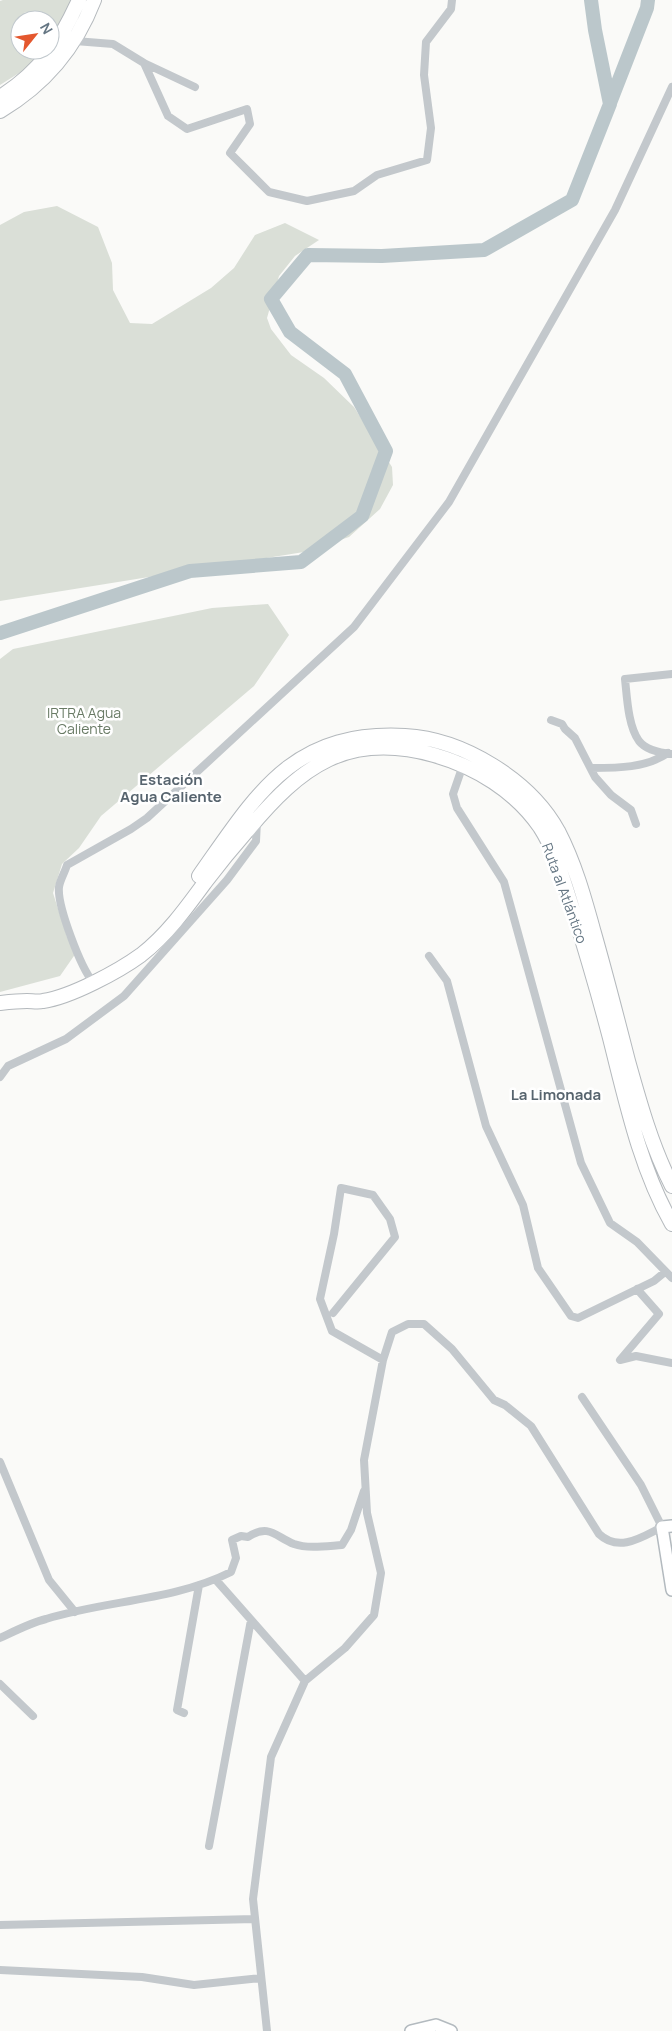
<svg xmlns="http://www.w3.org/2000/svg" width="672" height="2031" font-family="Manrope,sans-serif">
  <rect width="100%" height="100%" fill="#fafaf8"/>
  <path fill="#dadfd7" d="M3,0H74L50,42V20H20V50H44L35,63L0,85V1Z
    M57,206L98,227L112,263L113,290L130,323L152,324L211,288L234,268L255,235L285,223L319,240L295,256L279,276L267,318L271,329L291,355L324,378L354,407L392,467L393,485L380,509L349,537L304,552L0,601V225L24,212Z
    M268,604L289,635L254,686L101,816L79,848L62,864L53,893L67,937L76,953L60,976L0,992V659L13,649L212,608Z"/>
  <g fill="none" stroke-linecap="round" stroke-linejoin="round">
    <path stroke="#bbc7cb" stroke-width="14" d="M610,103L647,8L648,0
      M0,633L190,571L301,562L362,516L386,451L345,374L290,332L271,299L308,255L382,256L484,250L572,200L610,104L595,30L591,0"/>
    <defs>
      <path id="secondary" d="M672,1526L662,1527L672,1590
        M411,2031L436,2025L451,2031"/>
      <path id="highway" d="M0,97C40,72 60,42 79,0
        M0,111C44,85 76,47 94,0
        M199,876C257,794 292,730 405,736C463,739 530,780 558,831C575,864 584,897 594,933C606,975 617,1018 628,1061C640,1104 652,1147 672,1186
        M0,1003C9,1002 18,1001 27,1001C32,1001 38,1002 43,1001C71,997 119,971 141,955C167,935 187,907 206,881C219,864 233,847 247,831C301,766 347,731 434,755C476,767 515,791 540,827C557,853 564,884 574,913C587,955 599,996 610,1038C626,1101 640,1168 672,1224"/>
    </defs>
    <use href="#secondary" stroke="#b3babf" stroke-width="14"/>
    <use href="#highway" stroke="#b4b9bd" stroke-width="16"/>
    <path stroke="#c3c8cc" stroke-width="8" d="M75,41L113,44L144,63L168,116L187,129L247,109L250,124L230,153L269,192L307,201L354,191L377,175L427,160L431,128L424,75L426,42L451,9L452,0
      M144,63L195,87
      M672,674L625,679C627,697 628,726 639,741C646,750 661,753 672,754
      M551,720L562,724L565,729L575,738L595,777L611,795L631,810L636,824
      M463,765L453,794L457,808L504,882L581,1163L610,1223L637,1242L672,1278
      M591,768C618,768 646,768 668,753
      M429,956L447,981L486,1126L523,1205L538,1268L571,1316L578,1318L654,1281L665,1272
      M93,982C81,968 57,906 59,887C60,880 65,872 67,865L131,829L147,818L354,627L449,502L615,210L672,87
      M0,1077L8,1066L66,1039L124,996L227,880L256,841L257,821
      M637,1289L659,1314L620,1360L636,1356L672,1363
      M333,1313L395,1237L390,1219L373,1195L341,1188L334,1234L320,1299L332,1331L383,1360
      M0,1462L49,1580L75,1612
      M216,1580L305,1681
      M0,1638C15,1631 30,1623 46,1619C107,1600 173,1601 231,1572L236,1558L232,1540L241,1536L248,1537C269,1523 276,1537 294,1544C308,1549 327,1546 342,1545L351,1530L364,1491
      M0,1684L33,1716
      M184,1713L177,1710L199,1585
      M209,1846L251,1620
      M0,1925L255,1919
      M0,1970L142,1977L194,1985L261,1978
      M267,2031L253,1899L271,1757L305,1681L345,1648L374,1615L381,1573L367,1513L364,1460L383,1360L392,1332L408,1324H424L452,1349L494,1400L505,1405L531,1426L599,1534C619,1553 642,1537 662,1527L641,1485L582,1397"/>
    <use href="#secondary" stroke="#fff" stroke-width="11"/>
    <use href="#highway" stroke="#fff" stroke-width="14"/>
  </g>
  <g text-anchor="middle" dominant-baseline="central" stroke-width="5" stroke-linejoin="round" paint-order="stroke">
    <g font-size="14" fill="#687a64" stroke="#fff">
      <text x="84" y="712">IRTRA Agua<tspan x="84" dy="16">Caliente</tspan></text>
    </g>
    <g font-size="14" fill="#657683" stroke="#fff">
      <text transform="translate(565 893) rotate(70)">Ruta al Atlántico</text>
    </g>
    <g font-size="15" font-weight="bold" fill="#57646e" stroke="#fff">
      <text x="171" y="779">Estación<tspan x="171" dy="17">Agua Caliente</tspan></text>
      <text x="556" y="1094">La Limonada</text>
    </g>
  </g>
  <g transform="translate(35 35) rotate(60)"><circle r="24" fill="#ffffff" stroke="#c1c8cd"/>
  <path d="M0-4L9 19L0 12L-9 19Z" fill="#e4572e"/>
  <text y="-8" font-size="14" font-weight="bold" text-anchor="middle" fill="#657683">N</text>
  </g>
</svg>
